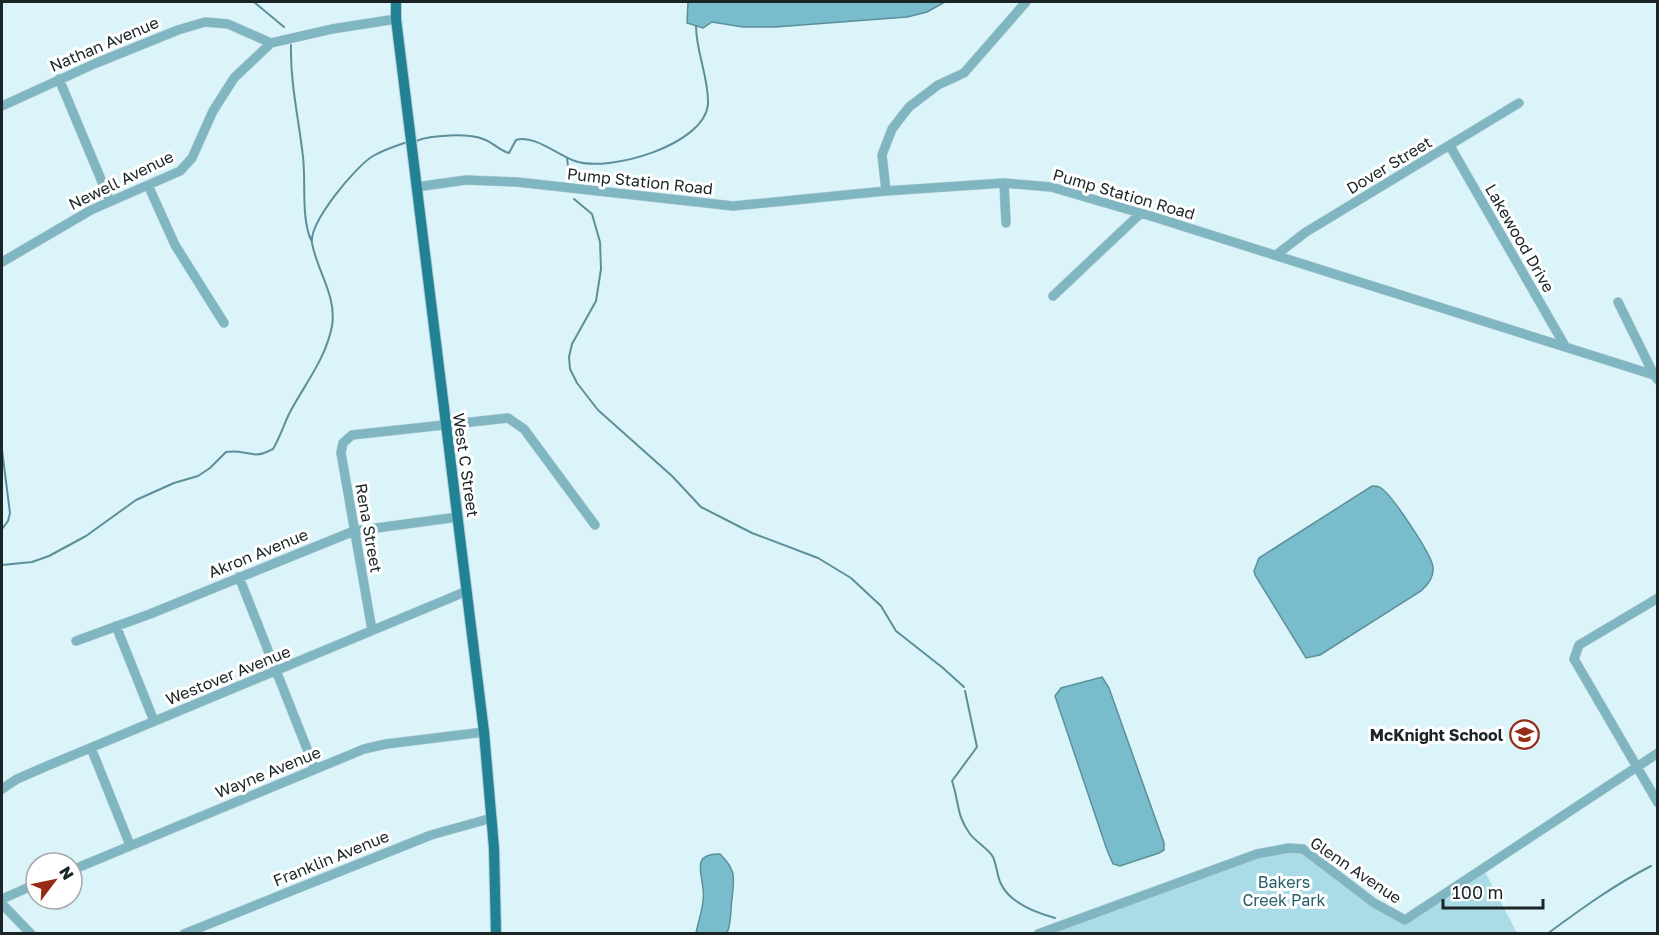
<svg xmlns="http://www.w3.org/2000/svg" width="1659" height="935" font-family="'Golos Text',sans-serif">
  <rect width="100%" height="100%" fill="#daf4fa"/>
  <path fill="#aadce7" d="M1303,849L1405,920L1483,868L1517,933L1038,934L1257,854Z"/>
  <path fill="#79bccb" stroke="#5d8f9a" stroke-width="1.5" d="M688,2H945L927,12L907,17L775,27H743L712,22L703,28L687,23Z
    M1372,486C1377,486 1378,486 1381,488C1392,495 1432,555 1433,567C1434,578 1428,585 1421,591L1320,655L1306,658L1255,575L1254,571L1259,558Z
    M1102,677L1109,688L1164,843V850L1159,853L1120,866L1113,864L1107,850L1055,696L1061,688Z
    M720,854C737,871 734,878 732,899C730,912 732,921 727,933H696C698,922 702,912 703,901C707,880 686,853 720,854Z"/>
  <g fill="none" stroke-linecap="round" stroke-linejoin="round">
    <path stroke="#5d8f9a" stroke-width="2" d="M254,2L284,27
      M291,45C290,83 299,120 303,157C306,182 301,218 311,240
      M416,141C431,135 468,133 483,139C493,142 498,150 509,153L516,140C533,134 558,155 575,161C608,173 705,145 708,104C709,78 696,52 696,26
      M567,158L569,175
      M574,199L592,214L600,242L601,269L596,301L572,344L569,357L570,369L577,383L598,410L672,476L701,507L752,533L818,558L851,578L881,606L896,631L943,668L964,687
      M2,450L10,513L8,521L2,529
      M2,565L32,562L49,556L86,536L136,500L174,483L198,476L210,468L226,452C238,450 243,453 253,454C260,456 267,452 273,449C280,437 284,424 290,412C305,384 326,358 332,326C337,296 317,271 312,243C309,222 356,166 373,156C383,150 396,146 407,142
      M965,691L977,747L952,781C959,801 956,815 970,834C977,843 988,848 993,857C997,866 997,876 1001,884C1010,903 1037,913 1055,918
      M1547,934C1581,909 1614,885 1651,866"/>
    <defs>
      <path id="minor" d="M59,79L110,201
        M2,106L94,64L178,30L205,22L228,24L271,43L332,29L396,19
        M1450,146L1565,346
        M1004,183L1006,223
        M148,185L175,245L224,323
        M416,187L466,180L517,182L733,206L886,191L1004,183L1051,187L1154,217L1654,375L1658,380
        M886,191L882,155L892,129L909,107L938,85L964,73L1026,2
        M1276,255L1306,232L1519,103
        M2,262L91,210L180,171L192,158L213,111L234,78L271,43
        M1053,296L1141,213
        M1618,302L1654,375
        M239,577L315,769
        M1658,598L1579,645L1574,659L1658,803
        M116,626L154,721
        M372,630L341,453L343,443L352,435L508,418L524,429L595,525
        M76,641L150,614L354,531L458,517
        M91,748L130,845
        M2,789L17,779L47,766L467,591
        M72,870L364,749L386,744L484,732
        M2,899L36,884
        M2,904L31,934
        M184,934L431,835L492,818
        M1038,934L1257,854L1289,848L1303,849L1374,903L1405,920L1658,753"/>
      <path id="major" d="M396,2V19L484,732L494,848L496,934"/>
    </defs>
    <use href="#minor" stroke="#b8cfd4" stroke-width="10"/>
    <use href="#major" stroke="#b8cfd4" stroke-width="12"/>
    <use href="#minor" stroke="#80b6c2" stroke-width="9"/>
    <use href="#major" stroke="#208294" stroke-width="10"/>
  </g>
  <defs>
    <symbol id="school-ring" viewBox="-11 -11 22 22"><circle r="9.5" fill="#fff" stroke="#952c17" stroke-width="1.5"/><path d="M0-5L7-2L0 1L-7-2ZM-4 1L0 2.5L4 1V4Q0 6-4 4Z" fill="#952c17"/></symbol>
  </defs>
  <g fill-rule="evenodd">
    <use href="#school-ring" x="1508" y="718" width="33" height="33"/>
  </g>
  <g text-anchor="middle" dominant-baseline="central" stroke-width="6" stroke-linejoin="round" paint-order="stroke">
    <g font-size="16" fill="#1b2527" stroke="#fff">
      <text transform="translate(104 44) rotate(-23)">Nathan Avenue</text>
      <text transform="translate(1389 165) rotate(-31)">Dover Street</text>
      <text transform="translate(121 180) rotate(-26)">Newell Avenue</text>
      <text transform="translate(640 181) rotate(6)">Pump Station Road</text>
      <text transform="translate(1124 194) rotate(16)">Pump Station Road</text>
      <text transform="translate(1520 238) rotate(60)">Lakewood Drive</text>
      <text transform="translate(466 465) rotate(82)">West C Street</text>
      <text transform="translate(369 528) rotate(80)">Rena Street</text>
      <text transform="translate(258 553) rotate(-22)">Akron Avenue</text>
      <text transform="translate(228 675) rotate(-22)">Westover Avenue</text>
      <text transform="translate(268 772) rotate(-22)">Wayne Avenue</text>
      <text transform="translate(331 858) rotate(-22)">Franklin Avenue</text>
      <text transform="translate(1356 870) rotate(34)">Glenn Avenue</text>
    </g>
    <g font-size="16" font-weight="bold" fill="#1b2527" stroke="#fff" text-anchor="end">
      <text x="1503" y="735">McKnight School</text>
    </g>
    <g font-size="16" fill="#275f6a" stroke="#fff">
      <text x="1284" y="882">Bakers<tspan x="1284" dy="18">Creek Park</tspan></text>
    </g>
  </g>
  <rect width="1659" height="935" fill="none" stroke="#1b2527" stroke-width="6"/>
  <g transform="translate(54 881) rotate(58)"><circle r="28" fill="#ffffff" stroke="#a4a8a9" stroke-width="1.5"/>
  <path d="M0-4.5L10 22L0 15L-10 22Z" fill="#952c17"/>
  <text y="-9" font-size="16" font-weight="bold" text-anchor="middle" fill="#1b2527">N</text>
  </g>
  <path d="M1443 899v9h100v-9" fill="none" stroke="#1b2527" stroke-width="3"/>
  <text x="1452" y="899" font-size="18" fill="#1b2527" stroke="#ffffff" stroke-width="4.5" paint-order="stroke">100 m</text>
</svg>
